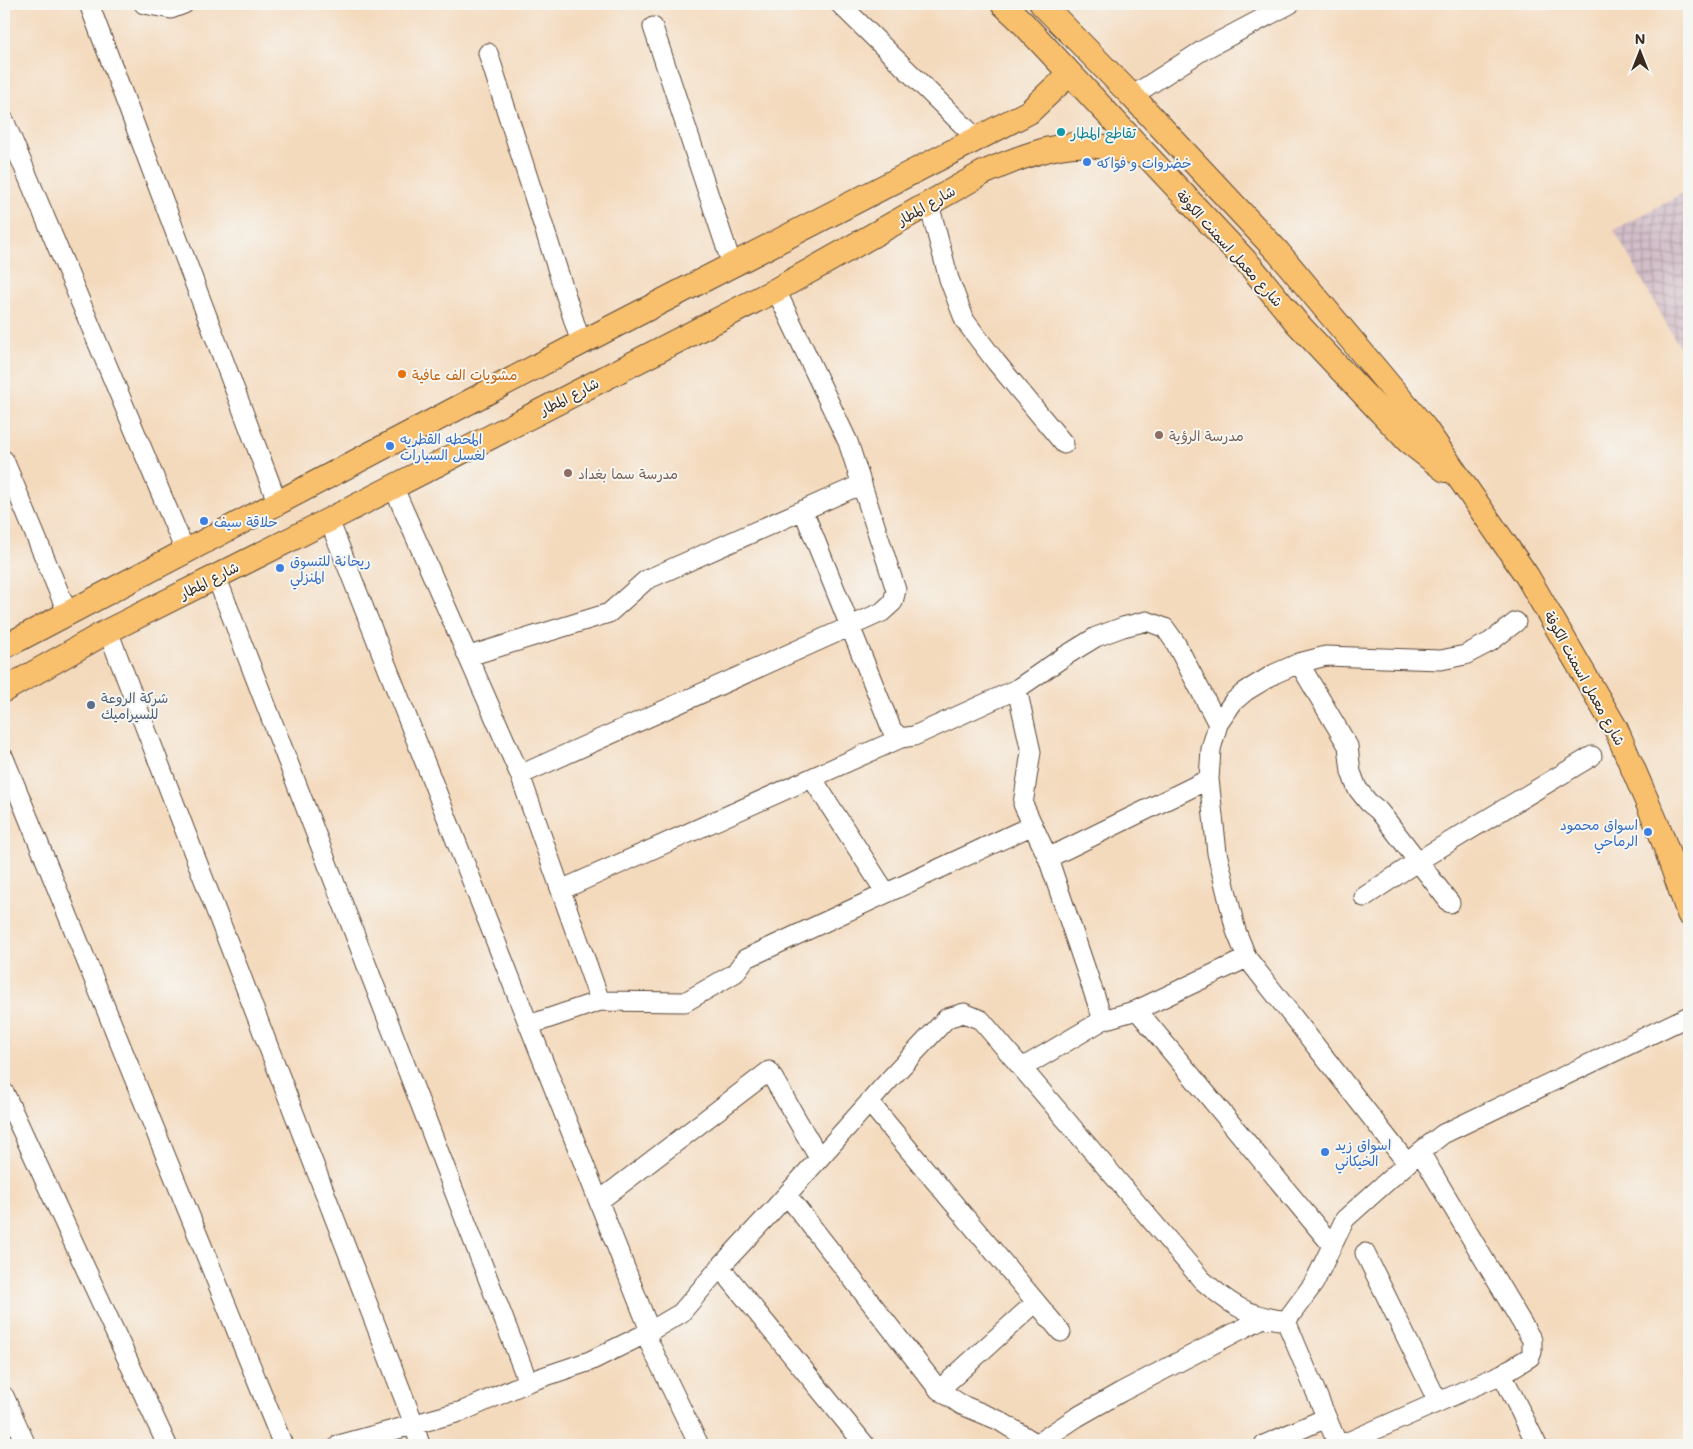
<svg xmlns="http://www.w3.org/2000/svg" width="1693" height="1449" font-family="Mali,'Playpen Sans Arabic',sans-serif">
  <defs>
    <pattern id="industrial-grid" width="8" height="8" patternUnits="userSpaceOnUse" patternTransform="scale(1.25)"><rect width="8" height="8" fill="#d2bdc8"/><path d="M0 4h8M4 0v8" fill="none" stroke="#ac9aa2"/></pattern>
  </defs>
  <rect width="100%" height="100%" fill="#f6f6f2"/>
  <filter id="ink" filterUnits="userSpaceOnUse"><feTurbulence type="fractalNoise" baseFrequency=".02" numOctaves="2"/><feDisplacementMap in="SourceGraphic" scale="10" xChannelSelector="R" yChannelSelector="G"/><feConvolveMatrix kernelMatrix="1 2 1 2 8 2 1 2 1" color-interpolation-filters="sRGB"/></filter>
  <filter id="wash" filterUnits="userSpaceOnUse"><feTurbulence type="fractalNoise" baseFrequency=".0096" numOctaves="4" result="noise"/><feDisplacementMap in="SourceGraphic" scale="20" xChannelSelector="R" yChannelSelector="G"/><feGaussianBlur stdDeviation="1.12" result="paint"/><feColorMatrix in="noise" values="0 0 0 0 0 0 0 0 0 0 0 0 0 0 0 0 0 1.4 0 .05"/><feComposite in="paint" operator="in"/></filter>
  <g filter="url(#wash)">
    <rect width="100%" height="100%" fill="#f4dabd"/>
    <path fill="url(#industrial-grid)" d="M1689,190V364L1614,230Z"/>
  </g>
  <g filter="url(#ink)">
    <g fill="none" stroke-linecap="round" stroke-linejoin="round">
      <defs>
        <path id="minor" d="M89,4L278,504
          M144,4L171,9L184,4
          M840,4L977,139
          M653,27L732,265
          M488,53L581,343
          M1132,96L1203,50L1290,4
          M4,120L186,553
          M929,204L949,279L965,321L996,362L1064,444
          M4,460L68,614
          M393,486L520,775L600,1001
          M803,510L892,730L901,738
          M329,520L650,1331
          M216,576L528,1382
          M108,631L414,1424L420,1445
          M469,656L609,613L646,580L862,484
          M1299,663L1348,746L1351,772L1357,788L1368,802L1378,810L1387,821L1450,903
          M1017,689L1031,752L1023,804L1048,858L1103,1020
          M4,758L283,1445
          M520,775L882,612L893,602L896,590L848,442L776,290
          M812,778L886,893
          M1048,858L1209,779
          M561,890L901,738L914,736L1017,689L1065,656L1096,637L1123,627L1147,621L1165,628L1175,642L1218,724
          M1364,897L1418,861L1592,756
          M1137,1010L1331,1244
          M529,1025L600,1001L685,1002L735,973L745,959L1033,825
          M1022,1068L1103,1020L1137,1010L1247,958
          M4,1092L167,1445
          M869,1102L1061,1332
          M1407,1163L1247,958L1236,931L1217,853L1209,779L1211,749L1218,724L1233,702L1246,691L1274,674L1299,663L1326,656L1441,660L1465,655L1490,642L1516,622
          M787,1195L939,1390L962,1405L998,1420L1037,1444
          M599,1201L769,1071L819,1158
          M1365,1253L1438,1402
          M720,1267L865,1445
          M1286,1321L1314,1283L1345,1219L1420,1152L1443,1134L1689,1016
          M1286,1321L1338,1445
          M645,1334L699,1445
          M1502,1374L1537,1445
          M939,1390L1036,1302
          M4,1396L26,1445
          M339,1445L463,1411L528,1382L590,1361L645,1334L681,1313L720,1267L774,1209L890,1079L947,1018L964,1013L981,1020L1202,1280C1232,1306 1246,1315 1286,1321
          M1035,1445L1077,1417L1121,1392L1265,1317
          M1264,1445L1326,1418
          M1341,1445L1502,1374L1530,1357L1532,1352V1340L1420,1152"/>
        <path id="major" d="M1003,4L1020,20L1253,269L1297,323L1408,441L1445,470
          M1042,4L1132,96L1278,252L1424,427L1527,576L1616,729L1661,834L1689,914
          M4,647L581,343L1029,112L1069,74
          M4,690L108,631L329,520L776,290L983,173C1013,160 1054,143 1087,145C1106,146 1126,152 1145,155"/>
      </defs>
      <use href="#minor" stroke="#574436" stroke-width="21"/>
      <use href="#major" stroke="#574436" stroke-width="26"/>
      <use href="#minor" stroke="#fff" stroke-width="19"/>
      <use href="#major" stroke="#f8bf6c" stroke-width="24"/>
    </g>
  </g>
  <circle fill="#0f9aa8" stroke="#f6f6f2" stroke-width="2" cx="1061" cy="132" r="5"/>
  <g fill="#3f7fe0" stroke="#f6f6f2" stroke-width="2">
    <circle cx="1087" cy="162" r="5"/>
    <circle cx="390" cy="446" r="5"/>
    <circle cx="204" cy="521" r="5"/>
    <circle cx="280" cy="568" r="5"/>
    <circle cx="1648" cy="832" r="5"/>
    <circle cx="1325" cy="1152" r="5"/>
  </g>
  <circle fill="#e8710a" stroke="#f6f6f2" stroke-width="2" cx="402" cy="374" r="5"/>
  <g fill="#8d6e63" stroke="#f6f6f2" stroke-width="2">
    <circle cx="1159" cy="435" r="5"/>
    <circle cx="568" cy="473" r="5"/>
  </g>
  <circle fill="#5c6f8a" stroke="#f6f6f2" stroke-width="2" cx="91" cy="705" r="5"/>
  <g text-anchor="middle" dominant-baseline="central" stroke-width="4" stroke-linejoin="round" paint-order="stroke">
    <g font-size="14" fill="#0d838f" stroke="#f6f6f2" text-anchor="start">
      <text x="1071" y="132">تقاطع المطار</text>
    </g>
    <g font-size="14" fill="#366cbe" stroke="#f6f6f2" text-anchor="start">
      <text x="1097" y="162">خضروات و فواكه</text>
      <text x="400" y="438">المحطه القطريه<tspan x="400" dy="16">لغسل السيارات</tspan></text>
      <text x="214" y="521">حلاقة سيف</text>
      <text x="290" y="560">ريحانة للتسوق<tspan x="290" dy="16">المنزلي</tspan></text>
      <text x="1638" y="824" text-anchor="end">اسواق محمود<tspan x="1638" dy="16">الرماحي</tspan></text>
      <text x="1335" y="1144">اسواق زيد<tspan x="1335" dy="16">الخيكاني</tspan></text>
    </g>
    <g font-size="14" fill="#3b2a1e" stroke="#f6f6f2">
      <text transform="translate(926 205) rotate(-30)">شارع المطار</text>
      <text transform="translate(1230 248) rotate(48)">شارع معمل اسمنت الكوفة</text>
      <text transform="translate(569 396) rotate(-27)">شارع المطار</text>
      <text transform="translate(209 580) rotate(-27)">شارع المطار</text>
      <text transform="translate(1585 678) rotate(61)">شارع معمل اسمنت الكوفة</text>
    </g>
    <g font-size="14" fill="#c56008" stroke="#f6f6f2" text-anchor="start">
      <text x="412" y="374">مشويات الف عافية</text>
    </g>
    <g font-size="14" fill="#785e54" stroke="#f6f6f2" text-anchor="start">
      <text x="1169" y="435">مدرسة الرؤية</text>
      <text x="578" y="473">مدرسة سما بغداد</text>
    </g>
    <g font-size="14" fill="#4e5e75" stroke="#f6f6f2" text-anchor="start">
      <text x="101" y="697">شركة الروعة<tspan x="101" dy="16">للسيراميك</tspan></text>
    </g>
  </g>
  <rect width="1693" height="1449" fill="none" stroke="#f6f6f2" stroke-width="20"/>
  <g transform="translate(1640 52)" stroke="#f6f6f2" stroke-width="4" paint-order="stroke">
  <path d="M0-4L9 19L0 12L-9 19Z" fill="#3b2a1e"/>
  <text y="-8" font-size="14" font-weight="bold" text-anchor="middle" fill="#3b2a1e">N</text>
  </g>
</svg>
